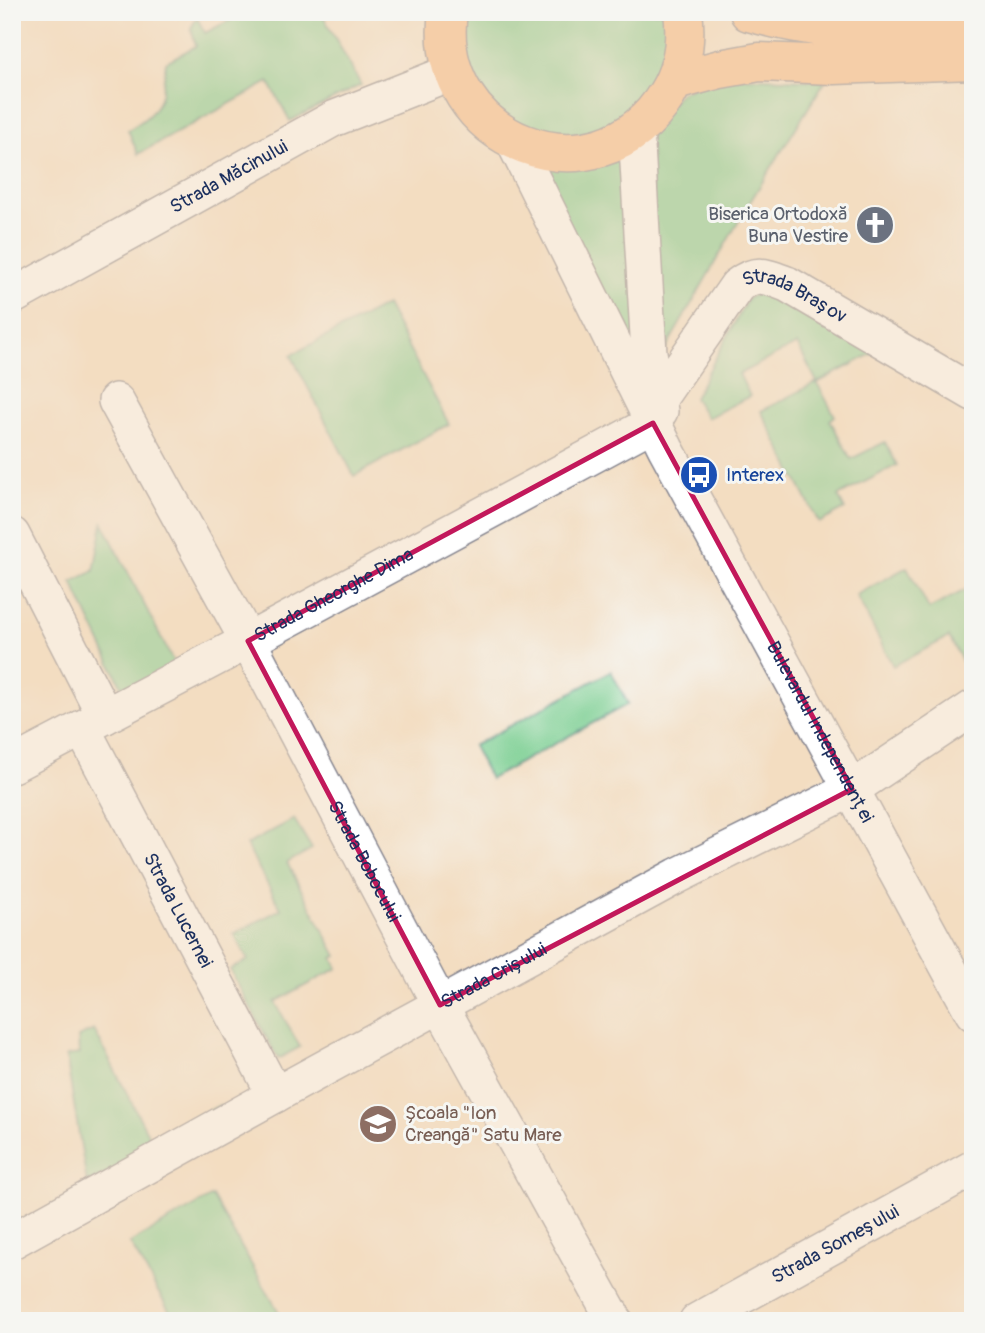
<svg xmlns="http://www.w3.org/2000/svg" width="985" height="1333" font-family="Pangolin,sans-serif">
  <rect width="100%" height="100%" fill="#f6f6f2"/>
  <filter id="ink" filterUnits="userSpaceOnUse"><feTurbulence type="fractalNoise" baseFrequency=".0143" numOctaves="2"/><feDisplacementMap in="SourceGraphic" scale="14" xChannelSelector="R" yChannelSelector="G"/><feConvolveMatrix kernelMatrix="1 2 1 2 8 2 1 2 1" color-interpolation-filters="sRGB"/></filter>
  <filter id="wash" filterUnits="userSpaceOnUse"><feTurbulence type="fractalNoise" baseFrequency=".00686" numOctaves="4" result="noise"/><feDisplacementMap in="SourceGraphic" scale="28" xChannelSelector="R" yChannelSelector="G"/><feGaussianBlur stdDeviation="1.57" result="paint"/><feColorMatrix in="noise" values="0 0 0 0 0 0 0 0 0 0 0 0 0 0 0 0 0 1.4 0 .05"/><feComposite in="paint" operator="in"/></filter>
  <g filter="url(#wash)">
    <rect width="100%" height="100%" fill="#f3ddc1"/>
    <path fill="#7acf92" stroke="#4a7f78" stroke-width="2" d="M246,12H321L361,85L290,121L269,82L138,154L128,130C163,110 161,100 166,62L196,46L191,28L197,18L205,33Z
      M448,12H683L636,129L513,140L446,28Z
      M720,76L825,81L745,210L657,364L649,126L681,92Z
      M632,137L654,407L555,212L544,159Z
      M772,286L881,349L817,383L835,416L830,420L851,459L885,442L897,465L838,496L845,509L819,523L761,411L817,382L797,344L739,374L750,396L707,418L694,398L748,298Z
      M386,305L449,424L354,476L291,355Z
      M103,523L176,667L125,694L72,582L94,571Z
      M907,567L929,609L973,586V673L970,675L949,637L893,666L856,595Z
      M611,671L628,704L490,779L473,746Z
      M294,819L312,849L287,863L337,956L333,958L338,968L275,1002L300,1047L278,1059L230,970L248,960L234,934L281,909L246,845Z
      M94,1030L151,1140L220,1105L229,1121L87,1183L66,1056L79,1054L78,1037Z
      M212,1196L284,1321H175L130,1243Z"/>
  </g>
  <g filter="url(#ink)">
    <g fill="none" stroke-linecap="round" stroke-linejoin="round">
      <defs>
        <g id="minor">
          <path d="M636,129L649,353L660,411"/>
          <path id="s1" d="M513,140L666,449L973,1013"/>
          <path id="s2" d="M12,297L333,119L452,72"/>
          <path id="s3" d="M658,400L737,286C756,271 765,276 787,284L973,393"/>
          <path id="s4" d="M116,401L248,641L440,1005L615,1321"/>
          <path d="M12,535L105,716"/>
          <path id="s5" d="M82,728L275,1095"/>
          <path id="s6" d="M12,765L248,641L653,423"/>
          <path id="s7" d="M12,1241L275,1095L677,876L852,789L973,708"/>
          <path id="s8" d="M697,1321L973,1168"/>
        </g>
        <path id="major" d="M448,12C430,142 598,207 667,94C682,69 687,41 683,12
          M749,12C821,32 898,37 973,31
          M675,81L720,69L759,62L834,65L973,60"/>
      </defs>
      <use href="#minor" stroke="#878690" stroke-width="38"/>
      <use href="#major" stroke="#878690" stroke-width="41"/>
      <use href="#minor" stroke="#fff" stroke-width="35"/>
      <use href="#major" stroke="#f9bc8a" stroke-width="38"/>
    </g>
  </g>
  <path d="M0 0H985V1333H0ZM653,423L852,789L440,1005L248,641Z" fill="#f3ddc1" fill-opacity=".55" fill-rule="evenodd"/>
  <path fill="none" stroke="#c2185b" stroke-width="5" stroke-linejoin="round" d="M653,423L852,789L440,1005L248,641Z"/>
  <defs>
    <symbol id="church-disc" viewBox="-11 -11 22 22"><circle r="9.5" fill="#6b7280" stroke="#f6f6f2"/><path d="M-1.2-6h2.4v3.5h3.3v2.4h-3.3V6h-2.4V-.1h-3.3v-2.4h3.3Z" fill="#fff"/></symbol>
    <symbol id="bus-disc" viewBox="-11 -11 22 22"><circle r="9.5" fill="#1a4fb4" stroke="#f6f6f2"/><path d="M-5-6H5V4H4V6H2V4H-2V6H-4V4H-5ZM-3.5-4V0h7V-4ZM-3.5 1.2v1.5H-2V1.2ZM2 1.2v1.5H3.5V1.2Z" fill="#fff"/></symbol>
    <symbol id="school-disc" viewBox="-11 -11 22 22"><circle r="9.5" fill="#8d6e63" stroke="#f6f6f2"/><path d="M0-5L7-2L0 1L-7-2ZM-4 1L0 2.5L4 1V4Q0 6-4 4Z" fill="#fff"/></symbol>
  </defs>
  <g fill-rule="evenodd">
    <use href="#church-disc" x="853" y="203" width="44" height="44"/>
    <use href="#bus-disc" x="677" y="453" width="44" height="44"/>
    <use href="#school-disc" x="356" y="1102" width="44" height="44"/>
  </g>
  <g text-anchor="middle" dominant-baseline="central" stroke-width="6" stroke-linejoin="round" paint-order="stroke">
    <g font-size="19" fill="#1b2f5e" stroke="#f6f6f2">
      <text stroke="none"><textPath href="#s2" startOffset="248">Strada Măcinului</textPath></text>
      <text stroke="none"><textPath href="#s3" startOffset="203">Strada Brașov</textPath></text>
      <text stroke="none"><textPath href="#s6" startOffset="364">Strada Gheorghe Dima</textPath></text>
      <text stroke="none"><textPath href="#s1" startOffset="667">Bulevardul Independenței</textPath></text>
      <text stroke="none"><textPath href="#s4" startOffset="523">Strada Bobocului</textPath></text>
      <text stroke="none"><textPath href="#s5" startOffset="206">Strada Lucernei</textPath></text>
      <text stroke="none"><textPath href="#s7" startOffset="550">Strada Crișului</textPath></text>
      <text stroke="none"><textPath href="#s8" startOffset="158">Strada Someșului</textPath></text>
    </g>
    <g font-size="19" fill="#5b616d" stroke="#f6f6f2" text-anchor="end">
      <text x="848" y="214">Biserica Ortodoxă<tspan x="848" dy="22">Buna Vestire</tspan></text>
    </g>
    <g font-size="19" fill="#164399" stroke="#f6f6f2" text-anchor="start">
      <text x="726" y="475">Interex</text>
    </g>
    <g font-size="19" fill="#785e54" stroke="#f6f6f2" text-anchor="start">
      <text x="405" y="1113">Școala "Ion<tspan x="405" dy="22">Creangă" Satu Mare</tspan></text>
    </g>
  </g>
  <rect width="985" height="1333" fill="none" stroke="#f6f6f2" stroke-width="42"/>
</svg>
